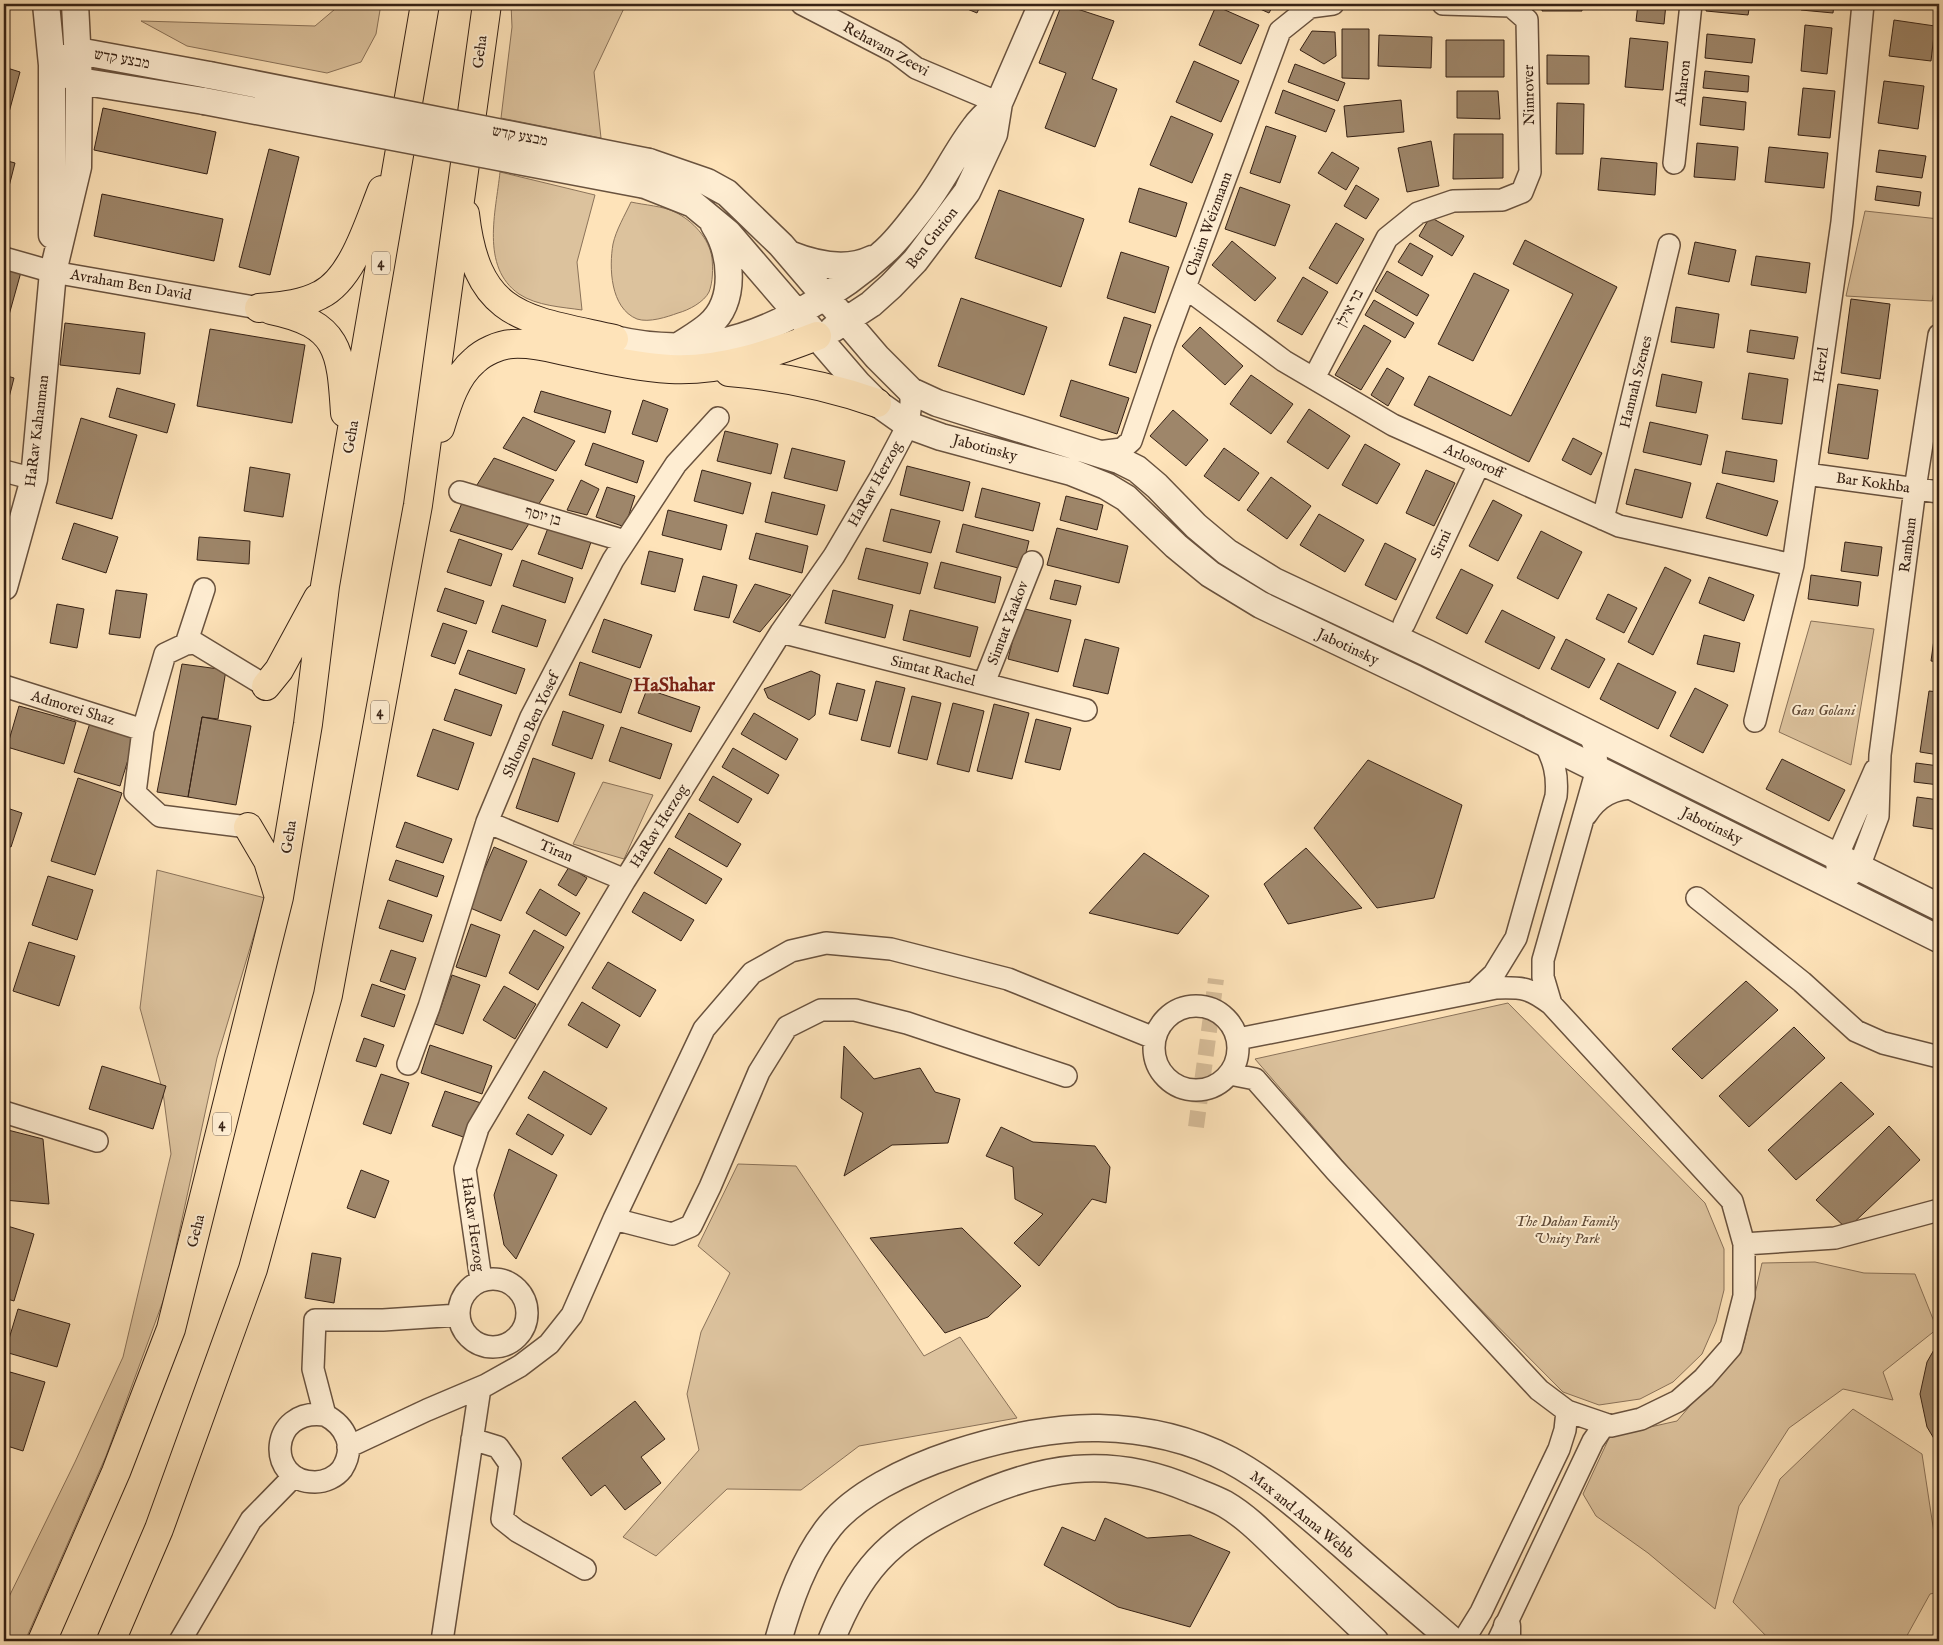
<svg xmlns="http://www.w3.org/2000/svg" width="1943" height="1645" font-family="'IM FELL English','Frank Ruhl Libre',serif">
  <rect width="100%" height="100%" fill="#fee3b9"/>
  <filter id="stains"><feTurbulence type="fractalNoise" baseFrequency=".004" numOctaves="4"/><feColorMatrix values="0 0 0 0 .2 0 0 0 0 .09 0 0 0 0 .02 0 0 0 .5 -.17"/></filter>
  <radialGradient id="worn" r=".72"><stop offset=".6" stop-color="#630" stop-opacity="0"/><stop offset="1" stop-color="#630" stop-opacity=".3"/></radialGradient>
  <path fill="#dcc29d" stroke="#8a7259" d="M341,4H381L376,34L361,62L327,73L187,46L141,21L315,26Z
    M511,4H626L594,72L601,138L501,118L512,27Z
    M500,172L595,195L577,262L582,310C562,307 537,306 519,294C480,267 496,211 500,172Z
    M631,202C644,205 663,206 675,212C693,221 709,238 712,258C713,268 713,282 709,292C704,302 689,310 678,313C667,317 649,323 637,319C610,308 609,267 613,244C616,230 625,215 631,202Z
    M1865,211L1939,219V267L1932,301L1846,296Z
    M1811,621L1874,629L1851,765L1779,732Z
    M603,782L653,795L624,859L573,844Z
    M157,870L265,898L217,1058L166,1293L106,1456L25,1641H4V1607L75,1462L123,1357L171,1154L163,1092L140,1008Z
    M1508,1003L1705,1203L1724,1249V1290L1716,1322L1702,1354L1673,1382L1640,1399L1599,1405L1563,1392L1403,1231L1255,1059Z
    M738,1164L796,1166L924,1356L960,1337L1017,1418L859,1446L801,1490L727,1489L656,1556L623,1537L699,1450L687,1394L701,1332L730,1273L698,1246Z
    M1815,1262L1864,1273L1915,1274L1937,1329L1883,1372L1893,1400L1843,1389L1789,1428L1739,1506L1715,1609L1648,1553L1596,1516L1583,1494L1610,1436L1677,1421L1744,1343L1762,1263Z
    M1853,1409L1922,1454L1936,1546L1939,1547V1592L1930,1594L1904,1641H1771L1733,1602L1780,1479Z"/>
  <path fill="#9e866a" stroke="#372215" d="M125,4H299V8Z
    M955,4H981L977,13Z
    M1062,4L1114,21L1092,79L1117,89L1095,147L1045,128L1066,73L1039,63Z
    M1249,4H1274L1269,13Z
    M1542,4H1582V11H1542Z
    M1638,4H1666L1664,24L1636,21Z
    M1707,4H1750L1748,15L1706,11Z
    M1801,4H1834L1833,13L1801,10Z
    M1216,6L1259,25L1241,64L1199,45Z
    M1894,20L1935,26L1931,61L1889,56Z
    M1805,25L1832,28L1827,74L1801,71Z
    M1342,29H1369V79L1342,78Z
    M1312,31L1335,32L1336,56L1324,64L1300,50Z
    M1707,34L1755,39L1752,63L1705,58Z
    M1379,35L1432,37L1431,68L1378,66Z
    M1630,38L1668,42L1663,90L1625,87Z
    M1446,40H1504V77H1446Z
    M1547,55L1589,56V84H1547Z
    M1194,61L1239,81L1221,122L1176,102Z
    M1295,64L1345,83L1338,101L1288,82Z
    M4,67L20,72L5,127L4,126Z
    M1705,71L1749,76L1748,92L1703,88Z
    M1884,81L1924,86L1918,129L1878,123Z
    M1803,88L1835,91L1830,138L1798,135Z
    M1283,90L1335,110L1326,132L1275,113Z
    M1457,91H1498L1500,119L1457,118Z
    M1703,97L1746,102L1744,130L1700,125Z
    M1401,100L1404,132L1347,137L1344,106Z
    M1557,103L1584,104L1583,154H1556Z
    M103,108L216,132L207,174L94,150Z
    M1171,116L1213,134L1192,183L1150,165Z
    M1266,126L1296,136L1280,183L1250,173Z
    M1454,134H1503V178L1453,179Z
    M1431,141L1439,186L1407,192L1398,148Z
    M1697,143L1738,147L1735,180L1694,177Z
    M1769,147L1828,153L1824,188L1765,182Z
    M269,149L299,157L270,275L239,267Z
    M1879,150L1926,156L1922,178L1876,172Z
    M1332,152L1359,168L1346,190L1318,173Z
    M1601,158L1657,163L1655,195L1598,190Z
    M4,160L15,163L4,206Z
    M1356,185L1379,199L1366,219L1344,206Z
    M1877,186L1921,192L1919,206L1875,200Z
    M1240,187L1290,205L1275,246L1225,229Z
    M1139,188L1187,203L1176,237L1129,222Z
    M999,190L1084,219L1061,287L975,258Z
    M102,194L223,219L214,261L94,236Z
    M1430,217L1464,236L1452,256L1419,236Z
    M1336,223L1364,239L1337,284L1309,268Z
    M1525,240L1617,287L1529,462L1414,405L1429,376L1511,416L1573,294L1513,264Z
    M1232,241L1276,278L1255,301L1212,265Z
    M1695,242L1736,250L1729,282L1688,274Z
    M1410,243L1433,256L1422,276L1398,262Z
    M1121,252L1169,267L1155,313L1107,298Z
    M1756,256L1810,263L1806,293L1751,285Z
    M4,268L21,272L4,333Z
    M1387,271L1429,295L1417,316L1375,291Z
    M1474,273L1509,290L1473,361L1438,344Z
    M1303,277L1328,292L1302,335L1277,321Z
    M961,298L1047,327L1024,395L938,366Z
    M1851,299L1890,304L1880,379L1841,373Z
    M1374,300L1414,323L1405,338L1365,315Z
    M1676,307L1719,314L1714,348L1671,342Z
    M1124,317L1151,325L1136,373L1109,365Z
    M65,323L145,333L140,374L60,365Z
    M1364,325L1391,341L1361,390L1335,375Z
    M1200,327L1243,366L1225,385L1182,346Z
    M210,329L305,345L292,423L197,406Z
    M1750,330L1798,337L1794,359L1747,352Z
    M1387,368L1404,378L1388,406L1371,395Z
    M1749,373L1788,379L1782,424L1742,419Z
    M1662,374L1702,382L1696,413L1656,406Z
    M4,375L14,378L4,417Z
    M1251,375L1293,404L1271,434L1230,404Z
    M1071,380L1129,398L1117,434L1060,416Z
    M1838,384L1878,390L1868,459L1828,453Z
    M117,388L175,404L167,433L109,417Z
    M541,391L611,411L605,433L534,412Z
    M643,400L668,409L657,442L632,434Z
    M1309,409L1350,436L1328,469L1287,442Z
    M1173,410L1208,440L1186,466L1150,436Z
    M523,417L575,441L556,471L503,448Z
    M81,418L137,435L112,519L56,503Z
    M1650,422L1708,435L1701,465L1643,452Z
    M725,431L778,444L771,474L717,461Z
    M1573,438L1602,453L1591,475L1562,460Z
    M593,443L644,461L637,483L585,465Z
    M1365,444L1400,464L1377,504L1342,485Z
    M792,448L845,461L837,491L784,478Z
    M1224,448L1259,473L1239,501L1204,476Z
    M1726,451L1777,460L1774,482L1722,473Z
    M494,458L554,480L535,510L475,488Z
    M907,466L970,482L963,511L900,495Z
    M250,467L290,474L283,517L244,511Z
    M1635,469L1691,483L1682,518L1626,504Z
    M702,470L751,483L743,514L694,501Z
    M1426,470L1455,483L1434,526L1406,513Z
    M1271,477L1311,506L1287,539L1247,510Z
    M581,480L599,489L587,515L567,510Z
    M1717,483L1778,501L1767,536L1706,518Z
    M607,487L635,496L625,527L596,517Z
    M982,488L1040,503L1033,531L975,517Z
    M772,492L825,505L817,535L765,522Z
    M465,496L532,519L512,550L450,531Z
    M1066,496L1103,505L1097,530L1060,520Z
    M1493,500L1522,515L1498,561L1469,546Z
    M891,509L940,521L931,553L883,541Z
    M668,510L727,525L721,550L662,535Z
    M1319,514L1364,540L1345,572L1300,545Z
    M74,523L118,537L106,573L62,559Z
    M963,524L1029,541L1022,569L956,552Z
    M548,528L591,542L582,569L538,554Z
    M1057,528L1128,546L1119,583L1047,565Z
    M1541,531L1582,552L1558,599L1517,578Z
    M756,533L808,546L802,573L749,559Z
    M199,537L250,541L249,564L197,560Z
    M459,539L502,554L491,586L447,572Z
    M1845,542L1882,547L1878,576L1841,571Z
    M1385,543L1416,559L1396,600L1365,585Z
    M1939,544V578H1935Z
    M866,548L928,563L920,594L858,579Z
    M649,551L683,559L675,592L641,584Z
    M522,560L573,578L565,603L513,586Z
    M941,562L1001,577L995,603L934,588Z
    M1665,567L1691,580L1653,655L1628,642Z
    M1461,569L1493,585L1467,634L1436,618Z
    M1811,575L1861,582L1858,606L1808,599Z
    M703,576L737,585L729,618L694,610Z
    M1709,577L1754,595L1744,621L1699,603Z
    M1055,580L1081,586L1076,605L1050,599Z
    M755,584L791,595L760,632L733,622Z
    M445,588L484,601L476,624L437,611Z
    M116,590L147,594L140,638L109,634Z
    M833,590L893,605L885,638L825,623Z
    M1608,594L1637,608L1624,633L1596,619Z
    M1939,603V662L1931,661Z
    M57,604L84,609L77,648L50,643Z
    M502,605L546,620L537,647L492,632Z
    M1021,608L1071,620L1058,672L1008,659Z
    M910,610L978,627L970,657L903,640Z
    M1502,610L1555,637L1539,669L1485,642Z
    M604,619L652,635L640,668L592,652Z
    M443,623L467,631L455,664L431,656Z
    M1704,635L1740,643L1734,672L1697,664Z
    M1085,639L1119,648L1108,694L1073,686Z
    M1566,639L1605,659L1589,688L1551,669Z
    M468,650L525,669L516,694L459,674Z
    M580,662L632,680L621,713L569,695Z
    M1618,663L1676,692L1658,729L1600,699Z
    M182,664L226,670L218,719L202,717L188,797L157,792Z
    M811,671L820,675L815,715L809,720L768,698L764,689Z
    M876,681L905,688L890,747L861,740Z
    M837,683L865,690L857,721L829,714Z
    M1695,688L1728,705L1703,753L1670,736Z
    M455,689L502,705L491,736L444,720Z
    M647,689L700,707L691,732L638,713Z
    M1929,691L1939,692V755L1920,752Z
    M912,696L941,703L927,760L898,753Z
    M953,703L984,711L969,772L937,764Z
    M994,704L1029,713L1012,779L977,771Z
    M19,706L76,722L64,764L7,747Z
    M563,711L604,725L592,759L552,745Z
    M754,713L798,739L786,760L741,734Z
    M202,717L251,726L236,805L188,797Z
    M1036,719L1071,728L1060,770L1025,762Z
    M90,723L135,737L120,786L74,772Z
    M621,727L672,744L660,779L609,761Z
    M433,729L474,743L458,790L417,776Z
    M733,748L779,775L768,794L722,767Z
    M533,758L575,773L558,822L516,808Z
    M1782,759L1845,790L1829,821L1766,789Z
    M1368,760L1462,805L1434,898L1377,908L1314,828Z
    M1916,763L1939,766V785L1914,782Z
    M713,776L752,799L738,823L699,800Z
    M78,778L122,793L95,875L51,861Z
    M1917,797L1939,800V830L1913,826Z
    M4,807L22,813L11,847L4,845Z
    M689,813L741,844L727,867L675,837Z
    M405,822L452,839L443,863L396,847Z
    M494,847L527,861L501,921L468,907Z
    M669,848L722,879L706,904L654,873Z
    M1306,848L1362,908L1288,924L1264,884Z
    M1144,853L1209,896L1178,934L1089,913Z
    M396,860L444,876L437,897L389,880Z
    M569,867L587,878L576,896L558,885Z
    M48,876L93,890L77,940L32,925Z
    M540,889L580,913L566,936L526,913Z
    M644,892L694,920L681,941L632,912Z
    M388,900L432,915L423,942L379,928Z
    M471,924L500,935L486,977L456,967Z
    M534,930L564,947L538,990L509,973Z
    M29,942L75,956L59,1006L13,991Z
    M391,950L416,958L405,990L380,981Z
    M608,962L656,990L640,1017L592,988Z
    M452,975L480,985L463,1034L435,1024Z
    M1746,981L1778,1010L1702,1079L1672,1049Z
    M372,984L405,995L394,1027L361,1016Z
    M504,986L536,1004L515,1039L483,1020Z
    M582,1002L620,1025L607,1048L568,1025Z
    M1794,1027L1825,1058L1749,1127L1719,1096Z
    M364,1038L384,1045L376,1067L356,1061Z
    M430,1045L492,1066L482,1094L421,1073Z
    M844,1046L874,1079L920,1068L935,1092L960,1099L948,1143L892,1145L844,1176L863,1113L841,1098Z
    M102,1066L166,1086L153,1129L89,1109Z
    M544,1071L607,1108L591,1135L528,1098Z
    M381,1074L409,1083L391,1134L363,1124Z
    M1841,1082L1874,1114L1796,1180L1768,1150Z
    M445,1091L481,1103L469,1139L432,1126Z
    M528,1114L564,1135L552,1155L516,1134Z
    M1889,1126L1920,1160L1847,1229L1816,1200Z
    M1001,1127L1033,1142L1095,1146L1110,1167L1106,1203L1092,1199L1039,1266L1014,1243L1043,1214L1015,1199L1013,1167L986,1156Z
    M4,1129L43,1139L49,1204L4,1200Z
    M509,1149L557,1175L516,1259L504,1245L494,1195Z
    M361,1170L389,1181L375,1218L347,1208Z
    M4,1225L34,1234L14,1301L4,1298Z
    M962,1228L1021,1286L988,1317L945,1333L870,1238Z
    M312,1253L341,1258L334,1303L305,1298Z
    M18,1309L70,1324L57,1367L5,1352Z
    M1939,1341V1447L1927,1427L1920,1394L1927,1362Z
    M10,1372L45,1382L23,1451L4,1445V1393Z
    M635,1401L665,1439L641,1457L661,1483L625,1510L605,1485L591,1496L562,1458Z
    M1105,1518L1147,1538L1190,1535L1230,1552L1190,1627L1118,1607L1044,1565L1062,1527L1095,1541Z"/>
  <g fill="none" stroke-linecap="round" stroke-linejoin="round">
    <path stroke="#d6bc98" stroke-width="16" stroke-dasharray="16 8" stroke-linecap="butt" d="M1196,1127L1216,979"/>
    <defs>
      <path id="minor" d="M802,4L895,52L916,68L999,103
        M1443,4L1511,6
        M1674,163L1691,4
        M4,258L53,272L259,308
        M1186,288L1284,361L1393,425L1619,526L1793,565
        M1314,378L1387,238L1418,213L1453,201L1502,200L1522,192L1530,172L1527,20L1511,6
        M1098,452L1122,449L1131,441L1164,344L1280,31L1310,7L1333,4
        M4,471L34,479
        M1806,474L1939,492
        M460,492L625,541
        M1603,519L1669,245
        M1404,624L1479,464
        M781,632L1086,710
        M186,644L204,589
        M984,683L1032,562
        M4,686L143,730
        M1755,721L1793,565L1842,222L1863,4
        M1586,815C1598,796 1614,788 1636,788
        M487,822L625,880
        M248,827L160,816L135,793L143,730L165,654L186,644L195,643L266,686
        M1837,871V857L1875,770
        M1837,888L1859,867L1878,816L1880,755L1915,489L1939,335
        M1697,898L1802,982L1856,1031L1883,1043L1939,1057
        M1475,992L1494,974L1516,938L1556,796C1558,775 1554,760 1544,742
        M1551,1004L1543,977V960L1597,769L1596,752L1590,735
        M1154 1048a42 42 0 1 1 84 0a42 42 0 1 1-84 0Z
        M408,1064L429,1007L487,822L531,717L613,560L676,464L718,418
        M1230,1074L1255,1079L1335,1170L1539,1390L1567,1411L1611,1426L1641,1419L1678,1401L1704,1378L1731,1347L1744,1296V1244L1732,1201L1551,1004C1530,988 1523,987 1496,988L1238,1039
        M4,1112L97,1141
        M614,1219L672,1234L691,1226L710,1187L759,1072L787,1027L821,1010H855L907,1023L1066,1076
        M1744,1244L1835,1238L1939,1210
        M459 1313a34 34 0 1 1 68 0a34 34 0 1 1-68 0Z
        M481,1280L465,1169L478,1128L625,880L781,632L834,556L880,478L908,425L911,403V391
        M325,1415C269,1407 265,1482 315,1482C325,1482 336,1477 342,1469C356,1447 346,1426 325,1415L313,1369L315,1320H383L459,1315
        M472,1439L498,1447L510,1464L502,1519L517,1531L585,1569
        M348,1447L427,1410L486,1385L520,1366L549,1344L572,1315L614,1219L704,1029L752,973L791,951L826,943L891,949L1008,979L1154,1038
        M1499,1639L1593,1441L1605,1424
        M180,1641L251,1520L294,1476
        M442,1641L480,1388
        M1463,1641L1481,1612L1559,1449L1565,1430L1567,1411"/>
      <path id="tertiary" d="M46,4L52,65V235
        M64,59L78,51L209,75
        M66,73L79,81L204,101
        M649,162L707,182L727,193L781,245L877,357L911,391L937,403L1119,460L1137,469L1157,486L1196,526L1227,552L1274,581L1427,653L1939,907
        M645,185L693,204L728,233L858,384L877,403L908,425L941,437L1071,472L1106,486L1126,498L1176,546L1210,574L1261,605L1414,678L1939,939
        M789,254C814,264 845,272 872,259
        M833,329L871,304L891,286L915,261L967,192L994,134L999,103L1042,4
        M614,339C648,347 681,349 716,343C772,333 842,291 884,252C898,240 910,223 921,209C942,183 955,153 975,127C981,118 991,110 999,103
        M680,345C689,339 700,333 709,325C737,301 732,253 714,225
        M4,587L34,479L53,272L78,167L79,81L75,4
        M778,1641C789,1602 804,1558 830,1526C880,1465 1022,1426 1099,1428C1144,1429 1190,1439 1230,1460C1271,1482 1306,1514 1341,1544C1378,1577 1416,1609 1453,1641
        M831,1641C842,1613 857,1583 878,1560C902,1534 931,1518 962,1503C1040,1466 1109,1454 1190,1489C1202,1494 1214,1498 1225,1504C1249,1518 1268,1539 1288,1558C1317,1586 1346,1613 1375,1641
        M1507,1641V1626"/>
      <path id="trunk" d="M465,214C477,319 525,319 614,339
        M259,308C280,306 301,305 320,295C353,279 369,222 382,190
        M271,310C339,324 341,350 345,413
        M729,372C779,376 829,386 877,403
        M440,428C447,405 455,377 474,361C483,352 499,345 512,344C530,343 547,347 565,351C599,358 634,367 670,369C721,372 770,354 817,336
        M266,686L279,670L318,598
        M248,827L268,861L278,894
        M42,1641L116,1472L171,1329L279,897L308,724L325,586L425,4
        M111,1641L159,1529L253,1269L328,995L418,505L487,4"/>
    </defs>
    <use href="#minor" stroke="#69523e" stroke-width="24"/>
    <use href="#tertiary" stroke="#69523e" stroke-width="29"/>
    <use href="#trunk" stroke="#372215" stroke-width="30"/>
    <use href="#minor" stroke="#feedd2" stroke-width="21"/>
    <use href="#tertiary" stroke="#feedd2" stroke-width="26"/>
    <use href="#trunk" stroke="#fee3b9" stroke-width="28"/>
    <defs>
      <path id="tertiary-bridge" d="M209,75L649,162
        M204,101L645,185"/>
    </defs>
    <use href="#tertiary-bridge" stroke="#69523e" stroke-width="29" stroke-linecap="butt"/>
    <use href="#tertiary-bridge" stroke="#feedd2" stroke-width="26"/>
  </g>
  <g text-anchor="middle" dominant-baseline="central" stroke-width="4" stroke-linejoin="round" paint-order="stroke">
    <g fill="#feedd2" stroke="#735f4e" stroke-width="1">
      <rect x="372" y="251.5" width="18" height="23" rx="4"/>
      <rect x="371" y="700.5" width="18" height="23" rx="4"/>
      <rect x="213" y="1112.5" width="18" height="23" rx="4"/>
    </g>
    <g font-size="14" font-weight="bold" fill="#372215">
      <text x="381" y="263">4</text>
      <text x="380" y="712">4</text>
      <text x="222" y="1124">4</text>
    </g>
    <g font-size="15" fill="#372215" stroke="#feedd2">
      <text transform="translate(886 49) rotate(29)">Rehavam Zeevi</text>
      <text transform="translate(480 52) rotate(-82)">Geha</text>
      <text transform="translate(122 59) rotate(10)">מבצע קדש</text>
      <text transform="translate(1683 83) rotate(-84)">Aharon</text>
      <text transform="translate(1529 95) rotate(-91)">Nimrover</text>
      <text transform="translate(520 136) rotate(11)">מבצע קדש</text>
      <text transform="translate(1209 224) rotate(-70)">Chaim Weizmann</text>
      <text transform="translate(932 238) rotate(-52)">Ben Gurion</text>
      <text transform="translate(131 285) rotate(10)">Avraham Ben David</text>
      <text transform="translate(1350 308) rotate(-62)">בר אילן</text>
      <text transform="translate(1821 365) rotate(-82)">Herzl</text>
      <text transform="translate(1636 382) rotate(-76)">Hannah Szenes</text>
      <text transform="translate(37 431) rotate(-83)">HaRav Kahanman</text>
      <text transform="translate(351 437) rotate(-80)">Geha</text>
      <text transform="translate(985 448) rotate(15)">Jabotinsky</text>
      <text transform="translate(1474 461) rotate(24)">Arlosoroff</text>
      <text transform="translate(1873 483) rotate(8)">Bar Kokhba</text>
      <text transform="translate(875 484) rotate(-61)">HaRav Herzog</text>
      <text transform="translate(543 516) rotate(16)">בן יוסף</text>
      <text transform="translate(1441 544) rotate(-65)">Sirni</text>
      <text transform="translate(1908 545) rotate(-83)">Rambam</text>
      <text transform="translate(1008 623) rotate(-69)">Simtat Yaakov</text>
      <text transform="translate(1348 647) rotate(25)">Jabotinsky</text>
      <text transform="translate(933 671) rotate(14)">Simtat Rachel</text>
      <text transform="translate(73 708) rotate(17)">Admorei Shaz</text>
      <text transform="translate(531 725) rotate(-65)">Shlomo Ben Yosef</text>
      <text transform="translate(659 826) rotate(-58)">HaRav Herzog</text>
      <text transform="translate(1712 826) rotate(26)">Jabotinsky</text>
      <text transform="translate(289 837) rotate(-81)">Geha</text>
      <text transform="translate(556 851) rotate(23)">Tiran</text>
      <text transform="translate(473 1224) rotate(82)">HaRav Herzog</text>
      <text transform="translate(196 1231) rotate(-76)">Geha</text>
      <text transform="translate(1302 1515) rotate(39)">Max and Anna Webb</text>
    </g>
    <g font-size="15" font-style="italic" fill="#604a37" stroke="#feedd2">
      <text x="1823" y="710">Gan Golani</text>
      <text x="1567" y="1221">The Dahan Family<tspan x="1567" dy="17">Unity Park</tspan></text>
    </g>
    <g font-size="20" font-weight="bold" fill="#7a1f14" stroke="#feedd2">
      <text x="674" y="685">HaShahar</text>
    </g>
  </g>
  <rect width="1943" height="1645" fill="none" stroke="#fee3b9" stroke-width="20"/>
  <rect x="5" y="5" width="1933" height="1635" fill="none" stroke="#372215" stroke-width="2.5"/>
  <rect x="10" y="10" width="1923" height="1625" fill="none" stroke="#372215"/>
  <rect width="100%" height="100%" filter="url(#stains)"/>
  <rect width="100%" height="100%" fill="url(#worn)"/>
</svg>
